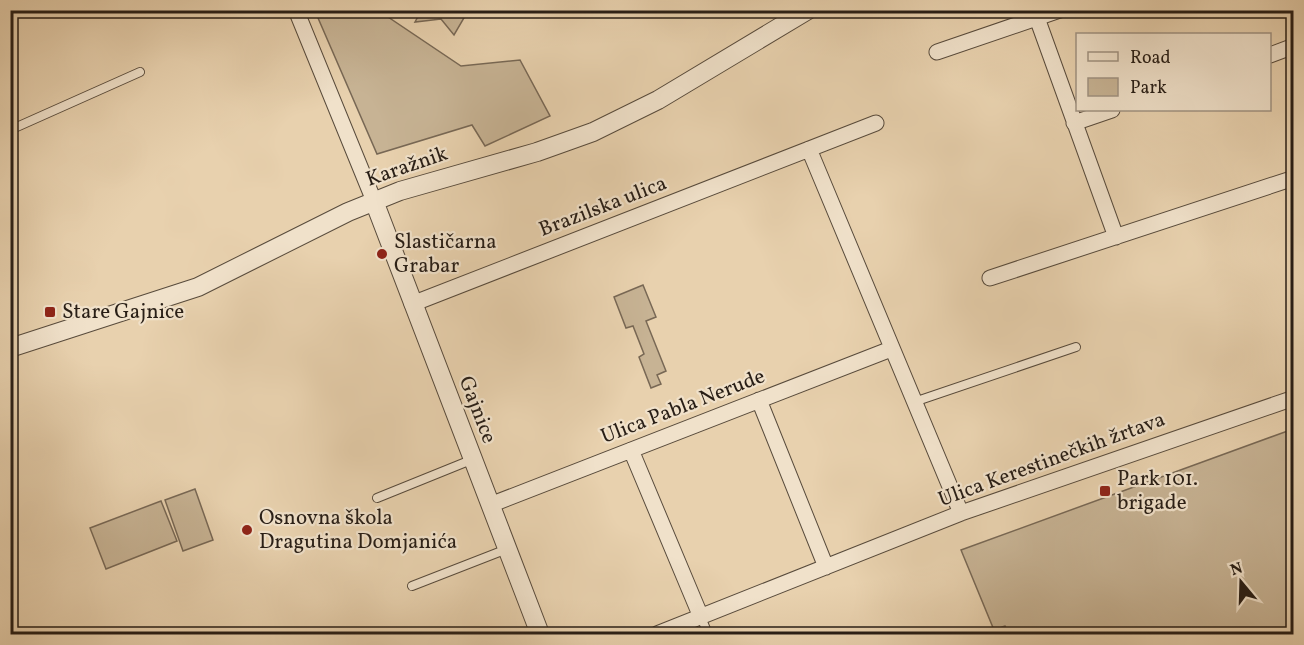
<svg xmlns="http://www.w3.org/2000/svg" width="1304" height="645" font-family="Vollkorn,serif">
  <rect width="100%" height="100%" fill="#e8d1ae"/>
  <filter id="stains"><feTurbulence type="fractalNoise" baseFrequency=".00333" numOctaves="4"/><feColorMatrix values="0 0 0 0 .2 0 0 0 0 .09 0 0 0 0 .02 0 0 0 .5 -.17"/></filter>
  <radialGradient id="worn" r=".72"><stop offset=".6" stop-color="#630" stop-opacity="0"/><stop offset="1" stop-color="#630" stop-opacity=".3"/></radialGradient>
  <path fill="#c7b394" stroke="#786855" stroke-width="1.5" d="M315,11H379L461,66L520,60L550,116L485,146L472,125L377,154Z
    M421,11V10L468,11L454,35L441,19L415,22Z
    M643,285L656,317L646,321L666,371L657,375L661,384L651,388L639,357L644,354L633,326L626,328L614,297Z
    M1293,429V634H1009L1005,626L994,630L961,550Z
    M195,489L213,540L183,551L165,500Z
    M161,501L177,541L106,569L90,528Z"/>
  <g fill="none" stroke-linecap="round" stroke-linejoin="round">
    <defs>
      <path id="service" d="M10,130L140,72
        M914,402L1076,347
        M377,498L471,460
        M412,586L507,549
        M701,617L708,634"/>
      <path id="minor" d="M296,10L374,201
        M1037,18L1116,237
        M937,52L1060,10
        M1270,55L1294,46
        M1074,123L1112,110
        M809,149L961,513
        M990,278L1294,178
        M412,304L876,123
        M759,400L826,567
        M631,450L701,617
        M490,505L891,349
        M657,634L961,513L1294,398"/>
      <path id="tertiary" d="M374,201L540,634
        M10,348L198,287L348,212L400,191L537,152L593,132L658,100L808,10"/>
    </defs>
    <use href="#service" stroke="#584b3c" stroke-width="10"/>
    <use href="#minor" stroke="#584b3c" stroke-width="17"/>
    <use href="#tertiary" stroke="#584b3c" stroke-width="20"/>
    <use href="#service" stroke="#f0e1ca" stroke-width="8"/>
    <use href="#minor" stroke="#f0e1ca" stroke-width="15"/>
    <use href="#tertiary" stroke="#f0e1ca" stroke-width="18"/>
  </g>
  <g fill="#8f2418" stroke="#f0e1ca" stroke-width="2">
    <circle cx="382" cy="254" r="6"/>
    <rect x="44" y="306" width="12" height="12" rx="3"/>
    <rect x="1099" y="485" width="12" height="12" rx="3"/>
    <circle cx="247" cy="530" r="6"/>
  </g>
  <g text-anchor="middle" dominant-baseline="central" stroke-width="4.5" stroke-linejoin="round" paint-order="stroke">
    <g font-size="21" fill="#281e16" stroke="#f0e1ca">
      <text transform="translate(407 167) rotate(-19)">Karažnik</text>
      <text transform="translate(603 207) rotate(-21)">Brazilska ulica</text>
      <text transform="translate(683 407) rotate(-21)">Ulica Pabla Nerude</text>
      <text transform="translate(477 410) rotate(69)">Gajnice</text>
      <text transform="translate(1052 460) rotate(-20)">Ulica Kerestinečkih žrtava</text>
    </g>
    <g font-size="21" fill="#281e16" stroke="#f0e1ca" text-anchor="start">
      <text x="394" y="242">Slastičarna<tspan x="394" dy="24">Grabar</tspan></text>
      <text x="62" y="312">Stare Gajnice</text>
      <text x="1117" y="479">Park 101.<tspan x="1117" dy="24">brigade</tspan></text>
      <text x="259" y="518">Osnovna škola<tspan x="259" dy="24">Dragutina Domjanića</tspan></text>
    </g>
  </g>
  <rect width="1304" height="645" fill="none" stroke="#e8d1ae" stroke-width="36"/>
  <rect x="12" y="12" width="1280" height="621" fill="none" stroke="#281e16" stroke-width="3"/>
  <rect x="18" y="18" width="1268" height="609" fill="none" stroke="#281e16" stroke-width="1.5"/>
  <rect x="1076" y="33" width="195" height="78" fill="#f0e1ca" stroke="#a09382" stroke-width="1.5"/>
  <rect x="1088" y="52" width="30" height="9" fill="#f0e1ca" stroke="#a09382" stroke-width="1.5"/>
  <text x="1130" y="63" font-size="18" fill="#281e16">Road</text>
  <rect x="1088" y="78" width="30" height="18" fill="#c7b394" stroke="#a09382" stroke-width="1.5"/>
  <text x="1130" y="93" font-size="18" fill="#281e16">Park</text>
  <g transform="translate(1241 582) rotate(341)" stroke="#f0e1ca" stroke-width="4.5" paint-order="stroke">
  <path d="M0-4.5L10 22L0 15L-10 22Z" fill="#281e16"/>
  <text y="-9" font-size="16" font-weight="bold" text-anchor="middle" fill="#281e16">N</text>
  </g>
  <rect width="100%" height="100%" filter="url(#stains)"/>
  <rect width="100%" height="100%" fill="url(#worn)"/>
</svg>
